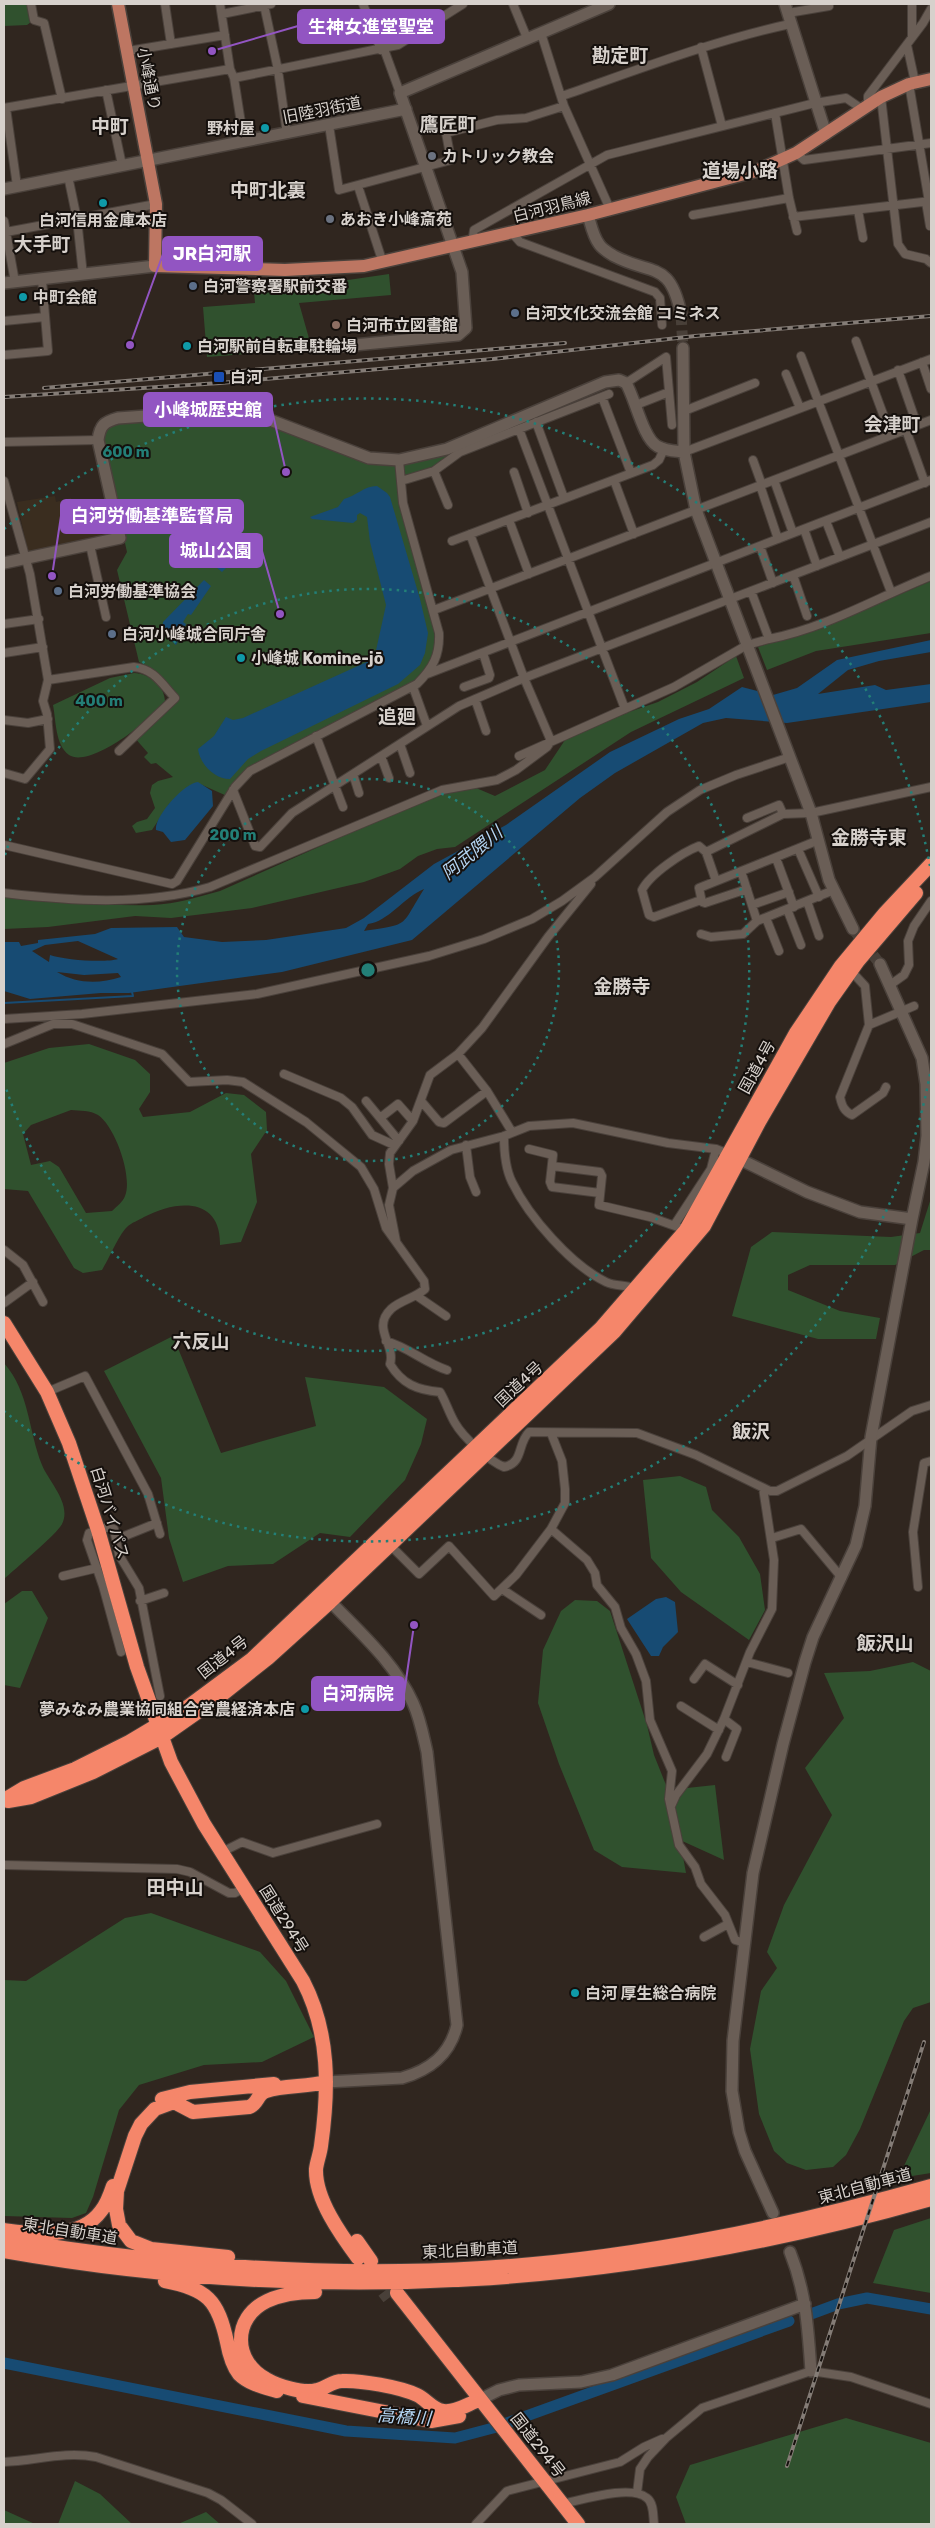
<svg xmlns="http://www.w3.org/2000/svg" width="935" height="2528" font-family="Rubik,'Noto Sans JP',sans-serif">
  <rect width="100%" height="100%" fill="#30261f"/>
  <path fill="#3a2d1f" d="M55,496L56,502L71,498L73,507L110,499L118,537L29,556L17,502Z"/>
  <path fill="#30512e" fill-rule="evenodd" d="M4,4H28L31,22L27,25L4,26Z
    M389,274L391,295L299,303L312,349L207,357L203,307L255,303L253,281L348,280Z
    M228,414L249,417L394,463L398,467L436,626V653L420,678L408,687L258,763L248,769L227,796L200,784L169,804L152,830L136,833L132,826L137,822L147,819L155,808L150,793L152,785L158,781L173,777L156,763L151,764L144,757L148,753L134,737L177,698L150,668L139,662L117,570L127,552L102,440L103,434L109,424Z
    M446,453L447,458L432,470L404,479L402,466L404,464Z
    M931,581V633L816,651L767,670L758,647L843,619Z
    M736,656L744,678L631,732L455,847L437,849L418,856L400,869L364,882L252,908L171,918L135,916L48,927L4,929V895C53,899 103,907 153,905C176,904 198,897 220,891L415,804L469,785L495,796L545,770L565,740L626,713L658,702L697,682Z
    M134,673C150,674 164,685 165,701C153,719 90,769 69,755C55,745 56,720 53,705L110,678Z
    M89,1044L135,1060L150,1074V1092L139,1109L143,1117L190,1112L226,1093L244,1095L266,1112L267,1130L251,1154L257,1202L241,1242L220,1245C221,1196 176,1200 144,1217C139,1220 131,1223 127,1227C118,1236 109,1259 102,1270L83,1273L74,1268L28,1191L4,1189V1063L49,1048ZM71,1110C80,1111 90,1110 98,1115C115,1126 133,1177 125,1196C123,1202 116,1207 112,1211L86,1213L59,1167L50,1161L31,1165L23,1134L31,1125Z
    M931,1198V1250H924L895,1265H810L788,1275V1290L840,1311L880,1318L876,1339H818L732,1316L751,1247L772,1232L891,1237L920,1233Z
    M173,1336L221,1453L316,1426L305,1377L384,1387L427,1419L421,1444L405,1480L350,1537L320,1533L273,1564L228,1566L183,1582L169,1538L161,1478L104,1371Z
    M4,1363C30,1393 28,1430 42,1465C49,1482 72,1504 62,1524C58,1533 14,1570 4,1579Z
    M680,1476L706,1487L712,1510L739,1537L760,1574L765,1610L749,1640L681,1592L651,1558L643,1480Z
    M22,1591H32L48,1618L20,1688L4,1685V1604Z
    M575,1600L597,1601L610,1611L647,1725L654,1755L668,1790L715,1785L724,1860L680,1840L686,1873L622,1867L594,1850L559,1764L538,1703L543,1650L561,1611Z
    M913,1662L931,1671V2002L913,2008L904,2021L860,2129L846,2155L833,2167L806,2170L787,2163L774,2151L759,2114L750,2049L761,1991L777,1968L767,1952L784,1905L832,1815L805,1768L844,1718L824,1673L870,1671Z
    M151,1913L260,1952L286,1981L314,2037L262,2062L204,2065L139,2085L119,2110L93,2197L86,2213L72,2218L4,2216V1980L26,1981L125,1918Z
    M931,2109V2173L906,2177L903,2168Z
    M931,2218V2293L873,2283L894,2230Z
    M846,2418L931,2443V2524H686L676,2497L690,2465Z
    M75,2481L100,2494L132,2524H58Z
    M4,2510L35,2524H4Z
    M206,2512L220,2524H178Z"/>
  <path fill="#174b73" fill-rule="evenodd" d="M377,486L387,493L390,497L420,599L428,633L425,653L420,665L398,684L261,751L248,759L230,779C214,779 200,764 198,749L214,736L226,717L233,720L243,718L369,661L375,655L386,605L370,542L367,517L360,513L357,515V520L353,523L312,519L310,517L338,507L344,499C356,496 364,486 377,486Z
    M245,537L251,543L222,572L216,567Z
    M204,580L211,586L191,615L188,614L183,622L186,624L176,645L162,632L163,622Z
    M931,640V652L879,661L848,670L818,694L875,685L886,690L931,684V702L787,723L726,718L703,723L615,773L580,798L412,940L282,972L129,993H101L30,999L4,991V942H19L21,946L38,943V940L95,934L111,928L177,927L184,937L222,942L266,940L346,928L364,918L434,864L506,825L610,752L679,719L709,709L742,687L773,695L797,688L837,660ZM424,889C400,927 411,924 364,931L368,924C388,922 404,897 424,889ZM78,941L118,959C105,963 64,960 50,955L49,962L32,951L45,945ZM57,972L84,975L118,973L121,977C99,984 77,984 57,972Z
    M198,782L212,791L213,806L185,840L171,842L163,832L156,830C154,817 184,783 198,782Z
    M666,1597L675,1602L678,1632L663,1647L659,1656H651L627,1619L656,1599Z"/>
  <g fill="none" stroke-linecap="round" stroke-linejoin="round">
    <path stroke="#174b73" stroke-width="2" d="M4,1003L133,996L132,992"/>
    <path stroke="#174b73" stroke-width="11" d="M811,2314L838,2304L867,2298L931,2309
      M4,2363L346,2431L455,2438L493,2428L789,2321"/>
    <path stroke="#494039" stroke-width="11" stroke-dasharray="11 5.5" stroke-linecap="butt" d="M681,314L683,348
      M853,929L880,964"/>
    <path stroke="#494039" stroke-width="14" stroke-dasharray="14 7" stroke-linecap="butt" d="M371,2275L389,2298"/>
    <defs>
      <path id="street" d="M31,4L34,20L44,23L62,99
        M165,4L171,44
        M220,4L230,69L234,78L244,142
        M363,4L381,50
        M513,4L527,38
        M912,4V37
        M264,5L278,70L287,134
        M788,13L829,6
        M222,14L271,4
        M541,33L564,106L610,209
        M907,45L915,82
        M701,47L722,126
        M384,49L400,93
        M128,51L225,35
        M234,78L398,45L463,4
        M909,84L929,202
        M106,90L122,165
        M562,96C637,70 712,41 790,24
        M881,97L898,244L905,254L926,259L931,263
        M868,104V96L923,23L931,9
        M4,108L230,69
        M6,108L17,186
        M775,113L789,198L797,231
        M329,125L339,190L451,160L446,133L497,120L526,118L564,106
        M796,153L804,160L931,143
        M68,176L77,219L83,275
        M358,186L383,263
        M926,202L930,226
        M858,210L863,238
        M693,215L789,198
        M793,217L931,201
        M4,221L15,282
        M6,232L156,204
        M512,233L520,242L655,292L660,298L662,325
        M472,243L474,230L607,155L815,103L846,98L862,109
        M4,321L45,317
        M856,341L883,414
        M4,355L48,351L42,280
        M801,356L891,592
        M922,362L931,389
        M898,370L917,425
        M786,374L800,408
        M626,383L666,357L672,425
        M602,397L631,473
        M636,405L669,392
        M684,411L755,383
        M536,422L564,498
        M519,429L625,709
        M906,430L925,483
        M4,442L98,440
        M684,452L931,359
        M753,460L762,485
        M434,471L448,505
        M514,472L528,513
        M614,480L634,534
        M774,480L793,533
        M4,481L30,574L48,680L43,701L47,714L50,749L25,779L4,773
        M401,481L434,471L460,452L609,394
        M760,485L778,539
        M509,520L529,574
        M826,521L840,557
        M804,529L817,566
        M452,541L653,465L659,460L664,449
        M90,545L106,617
        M760,546L773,583
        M793,575L807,616
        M751,591L769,639C826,628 878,597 931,576
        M434,610L931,420
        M4,624L39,619
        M4,653L43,647
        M427,674L931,480
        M48,680L134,667C154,669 162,684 175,698L119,751
        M413,687L427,726
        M464,687L489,678L490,675L483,653
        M475,699L486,731
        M4,720L28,723L48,719
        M316,736L343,807
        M400,744L410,773
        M381,756L389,778
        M519,756L674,687L747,645L769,639
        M353,774L359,793
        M233,790L255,846L260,847L292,813L459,706L524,678L931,522
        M747,818L779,805L783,814L811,813L931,787
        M4,845L172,884L177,881L235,787L250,771L417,684C433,668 440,655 439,633L403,503L399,460
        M798,849L819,897
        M706,852L783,814
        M776,858L794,907
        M741,871L757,921
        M747,889L705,903L702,902L699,888L819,840
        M4,893C71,901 145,906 210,887L442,790L497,780L516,770L547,747L551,741L524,678L470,534
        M701,900L654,917L649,915L642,890C650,874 683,852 699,846L706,852L716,881
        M807,901L819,936
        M752,905L789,892
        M787,909L801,945
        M766,918L779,951
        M701,934L711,937L743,934L757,921L834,890
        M852,972L865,986L869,1025L840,1097C842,1106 844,1111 852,1115L883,1093L886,1087
        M890,985L904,975L909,965L908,941L914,926L931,901
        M4,1019L82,1014L257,994L429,956L484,939L532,919L562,901L595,877L667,812L700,790L736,775L790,757
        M869,1025L914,1006
        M4,1044L53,1024H72L162,1054L189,1082L227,1080L243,1082L306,1122L361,1167L374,1189L386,1228L424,1281L425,1289C415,1298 401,1300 391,1309C371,1328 396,1345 390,1364C402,1384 417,1390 440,1392C446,1402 449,1413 455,1423C463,1437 489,1461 504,1467C524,1463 517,1444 529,1432L637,1433L696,1455L770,1491H777L847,1456L912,1411L931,1405
        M458,1054L487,1091L512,1132
        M284,1074L341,1098L352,1107L372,1135L394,1145
        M366,1101L399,1141
        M422,1102L439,1122L444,1123L487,1091
        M380,1118L398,1104L413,1121
        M504,1136C504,1151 505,1168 512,1182C529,1217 571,1265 606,1282C616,1287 626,1284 636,1289
        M466,1145L470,1177L476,1192
        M529,1149L553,1155L550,1182L552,1187L600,1193
        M552,1166L600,1172L602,1176L599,1205L650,1217L686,1230
        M393,1188L389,1164L390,1153L413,1121L430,1075L458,1054L482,1028L548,937L591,884
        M675,1224L711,1169L716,1149
        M396,1241L389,1205L393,1188L413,1171L451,1150L504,1136L529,1126L573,1123L668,1143L716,1149L729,1154
        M4,1250L23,1265L43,1302
        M417,1296L446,1316
        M4,1303L33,1282
        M386,1341C408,1347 425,1363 447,1370
        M47,1392L85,1376L148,1494L160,1534
        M551,1433L562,1461L565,1489V1503L551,1529L587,1560L595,1573L597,1585L615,1607L621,1628L636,1654L646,1681L650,1720L672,1771L669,1799L679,1845L695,1867L701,1884L725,1915L735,1940L745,1943
        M772,1538L801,1529L842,1578
        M117,1539L157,1523
        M390,1545L419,1574L449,1546L494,1596L516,1575L551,1529
        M63,1576L97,1568
        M918,1587L913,1532L924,1463L931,1461
        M502,1589L541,1615
        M140,1601L164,1593
        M121,1652L103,1586L87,1540L89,1533L107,1527L114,1529L119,1555L139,1588L160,1696
        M747,1662L788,1673
        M694,1679L705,1664L738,1685
        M681,1706L719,1730
        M724,1719L737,1729L726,1757
        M671,1806L676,1795L707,1754L724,1719L750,1652L772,1609L774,1560L763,1488
        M222,1852L242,1842L273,1853L377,1824
        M4,1865L177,1869L190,1872L229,1893H235L244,1888
        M704,1937L728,1924
        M4,2462C35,2461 64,2451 96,2457L208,2493L221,2500L252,2524
        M637,2493L640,2469L648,2457L666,2438L702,2408L811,2371L851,2377L931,2404
        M562,2504C582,2500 631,2484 647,2498C654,2503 653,2516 654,2524
        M476,2524L507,2491L620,2462L644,2447L662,2439"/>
      <path id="secondary" d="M785,4L826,134
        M4,189L406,109
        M588,215C591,225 593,236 599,244C602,249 609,253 614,256C652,276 670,260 681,314
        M4,283L155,266
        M323,348L458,335L466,328L462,272L400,93L609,4
        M683,348L684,452L696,510L811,813L829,880L853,929
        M4,563L120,538L98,440C100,425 104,422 118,418L229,410L270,420L369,458L399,460L447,449L605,382L619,380L626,383C635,398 643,438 657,446C665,451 675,451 684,452
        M733,1156L807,1192L860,1212L912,1219
        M325,1596C356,1629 394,1661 413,1703C420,1718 423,1735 427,1752L457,2025C450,2055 430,2070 402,2078L326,2082
        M773,2213L745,2151L739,2132L732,2091L733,2041L753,1873L783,1744L805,1662L813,1637L856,1545L865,1506L871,1437L912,1219L924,1162L927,1136L926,1084L922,1058L880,964
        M790,2252C806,2292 808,2328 811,2371
        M479,2400L499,2390L519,2385L581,2382L612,2375L805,2304"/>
      <path id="primary" d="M118,4L156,204L155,266L285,270L364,266L588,215L756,171L796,153L881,97L909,84L931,79"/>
      <path id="highway" d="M4,1323L47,1392L69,1443L98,1530L137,1667L171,1762L204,1824L303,1981C330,2033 329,2089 321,2146C320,2154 317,2161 316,2169C315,2199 341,2235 358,2258
        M4,1800L24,1788L75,1769L129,1742L186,1708L252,1659L601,1328L686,1230L796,1033L841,966L885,913L931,864
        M8,1801L31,1797L93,1772L162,1737L219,1697L268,1658L330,1602L614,1332L704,1226L759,1122L829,1002L858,961L916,893
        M162,2099L190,2092L274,2084
        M4,2230C35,2234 80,2240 101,2211C107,2204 110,2195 113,2186
        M4,2239C162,2265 322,2278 482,2268C635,2259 785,2227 931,2186
        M357,2241L371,2261
        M4,2251C323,2307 619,2288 931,2199
        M228,2257L151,2249L131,2241L119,2225L116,2209L117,2191L135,2136L141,2124L155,2109L174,2102L193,2112L249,2107C258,2104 257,2094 266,2091C283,2085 307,2087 326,2082
        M165,2281C207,2289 218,2300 227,2342C229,2353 232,2365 239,2374C249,2384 264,2387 277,2391
        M315,2292C299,2292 282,2294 267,2301C232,2318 233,2361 266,2379C278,2386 303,2394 317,2390C327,2388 332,2381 342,2381C360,2380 400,2387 417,2395C426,2399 432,2409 443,2411C455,2413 468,2404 479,2400
        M397,2293L578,2524
        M303,2396L431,2421L459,2416"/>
    </defs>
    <use href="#street" stroke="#4a413b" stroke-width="10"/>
    <use href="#secondary" stroke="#4a413b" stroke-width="14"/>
    <use href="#primary" stroke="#4a413b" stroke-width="15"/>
    <use href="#highway" stroke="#4a413b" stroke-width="16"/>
    <use href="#street" stroke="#6a5e56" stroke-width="8"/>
    <use href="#secondary" stroke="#6a5e56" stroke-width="11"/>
    <use href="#primary" stroke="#bd7662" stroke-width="12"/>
    <use href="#highway" stroke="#f5866a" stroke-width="14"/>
    <defs>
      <path id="rail" d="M44,388L565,343
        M4,397L220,383L493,359L695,336L931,316
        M787,2466L924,2042"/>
    </defs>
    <use href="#rail" stroke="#847c76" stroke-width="4"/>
    <use href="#rail" stroke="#15100d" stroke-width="2" stroke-dasharray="5.5" stroke-linecap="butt"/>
  </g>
  <g fill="none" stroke="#237f77" stroke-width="2.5" stroke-dasharray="2.5 5">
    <circle cx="368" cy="970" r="191"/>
    <path d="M5 855A381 381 0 1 1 5 1085"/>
    <path d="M930 1074A572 572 0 0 1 4 1411M4 529A572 572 0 0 1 930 866"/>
  </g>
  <g fill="#0f9aa8" stroke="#15100d" stroke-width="2">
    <circle cx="265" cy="128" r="5"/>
    <circle cx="103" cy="203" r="5"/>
    <circle cx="23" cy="297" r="5"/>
    <circle cx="187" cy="346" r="5"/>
    <circle cx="241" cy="658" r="5"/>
    <circle cx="305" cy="1709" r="5"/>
    <circle cx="575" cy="1993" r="5"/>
  </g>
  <g fill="#6b7280" stroke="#15100d" stroke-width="2">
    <circle cx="432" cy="156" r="5"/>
    <circle cx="330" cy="219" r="5"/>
  </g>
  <g fill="#5c6f8a" stroke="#15100d" stroke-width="2">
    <circle cx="193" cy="286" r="5"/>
    <circle cx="515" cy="313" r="5"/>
    <circle cx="58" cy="591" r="5"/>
    <circle cx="112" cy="634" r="5"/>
  </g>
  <circle fill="#8d6e63" stroke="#15100d" stroke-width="2" cx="336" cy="325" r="5"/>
  <rect fill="#1a4fb4" stroke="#15100d" stroke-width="2" x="213" y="371" width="12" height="12" rx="2.5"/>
  <g text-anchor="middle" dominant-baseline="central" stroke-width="4" stroke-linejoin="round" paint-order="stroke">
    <g font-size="16" fill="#d7d1cc" stroke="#15100d">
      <text transform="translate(149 79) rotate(79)">小峰通り</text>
      <text transform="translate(322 110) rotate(-11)">旧陸羽街道</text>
      <text transform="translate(552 207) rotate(-14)">白河羽鳥線</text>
      <text transform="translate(757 1067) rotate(-61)">国道4号</text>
      <text transform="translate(519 1384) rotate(-43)">国道4号</text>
      <text transform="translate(110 1513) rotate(73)">白河バイパス</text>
      <text transform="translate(223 1657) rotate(-38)">国道4号</text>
      <text transform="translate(284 1919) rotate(58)">国道294号</text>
      <text transform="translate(865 2186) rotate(-15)">東北自動車道</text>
      <text transform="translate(70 2231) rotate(9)">東北自動車道</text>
      <text transform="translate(470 2250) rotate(-3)">東北自動車道</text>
      <text transform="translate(538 2445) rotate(52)">国道294号</text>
    </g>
    <g font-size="16" font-weight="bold" fill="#d7d1cc" stroke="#15100d" text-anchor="start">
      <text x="255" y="128" text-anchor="end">野村屋</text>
      <text x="442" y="156">カトリック教会</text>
      <text x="340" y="219">あおき小峰斎苑</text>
      <text x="103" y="220" text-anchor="middle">白河信用金庫本店</text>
      <text x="203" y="286">白河警察署駅前交番</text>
      <text x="33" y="297">中町会館</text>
      <text x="525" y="313">白河文化交流会館 コミネス</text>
      <text x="346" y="325">白河市立図書館</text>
      <text x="197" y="346">白河駅前自転車駐輪場</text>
      <text x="230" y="377">白河</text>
      <text x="68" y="591">白河労働基準協会</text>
      <text x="122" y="634">白河小峰城合同庁舎</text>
      <text x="251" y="658">小峰城 Komine-jō</text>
      <text x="295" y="1709" text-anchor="end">夢みなみ農業協同組合営農経済本店</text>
      <text x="585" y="1993">白河 厚生総合病院</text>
    </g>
    <g font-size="18" font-style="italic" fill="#b4d5f3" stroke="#15100d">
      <text transform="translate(472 853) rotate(-39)">阿武隈川</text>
      <text transform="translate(404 2417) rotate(4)">高橋川</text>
    </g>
    <g font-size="19" font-weight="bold" fill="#d7d1cc" stroke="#15100d">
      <text x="620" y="55">勘定町</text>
      <text x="448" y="124">鷹匠町</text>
      <text x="110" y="126">中町</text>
      <text x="740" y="170">道場小路</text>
      <text x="268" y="190">中町北裏</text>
      <text x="42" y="244">大手町</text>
      <text x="892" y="424">会津町</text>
      <text x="397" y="716">追廻</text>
      <text x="869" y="837">金勝寺東</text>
      <text x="622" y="986">金勝寺</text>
      <text x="201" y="1341">六反山</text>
      <text x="751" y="1431">飯沢</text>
      <text x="885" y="1643">飯沢山</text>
      <text x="175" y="1887">田中山</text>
    </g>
  </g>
  <circle cx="368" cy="970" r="8" fill="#237f77" stroke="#15100d" stroke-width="2.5"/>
  <g font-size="15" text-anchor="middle" font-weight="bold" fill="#237f77" stroke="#15100d" stroke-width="4" stroke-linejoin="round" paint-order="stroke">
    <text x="126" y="457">600 m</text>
    <text x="99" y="706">400 m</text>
    <text x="233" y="840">200 m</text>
  </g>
  <path fill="none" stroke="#9255c2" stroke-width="2" d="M212 51L298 26M130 345L163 254M286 472L272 410M52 576L61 516M280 614L262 551M414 1625L404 1694"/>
  <g fill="#9255c2" stroke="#15100d" stroke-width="2">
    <circle cx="212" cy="51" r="5"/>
    <circle cx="130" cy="345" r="5"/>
    <circle cx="286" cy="472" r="5"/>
    <circle cx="52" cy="576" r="5"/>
    <circle cx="280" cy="614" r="5"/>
    <circle cx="414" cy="1625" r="5"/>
  </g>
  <g fill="#9255c2" stroke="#9255c2" stroke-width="2">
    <rect x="298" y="10" width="146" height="33" rx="5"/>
    <rect x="163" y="237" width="99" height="33" rx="5"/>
    <rect x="144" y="393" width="128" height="33" rx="5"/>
    <rect x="61" y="500" width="182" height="33" rx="5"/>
    <rect x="170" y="534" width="92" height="33" rx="5"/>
    <rect x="312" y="1677" width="92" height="33" rx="5"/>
  </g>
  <g font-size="18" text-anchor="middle" font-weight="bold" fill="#fff">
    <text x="371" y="33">生神女進堂聖堂</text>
    <text x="212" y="260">JR白河駅</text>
    <text x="208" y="416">小峰城歴史館</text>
    <text x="152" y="522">白河労働基準監督局</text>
    <text x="216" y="557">城山公園</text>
    <text x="358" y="1700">白河病院</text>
  </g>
  <rect width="935" height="2528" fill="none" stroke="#d7d1cc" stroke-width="10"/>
</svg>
